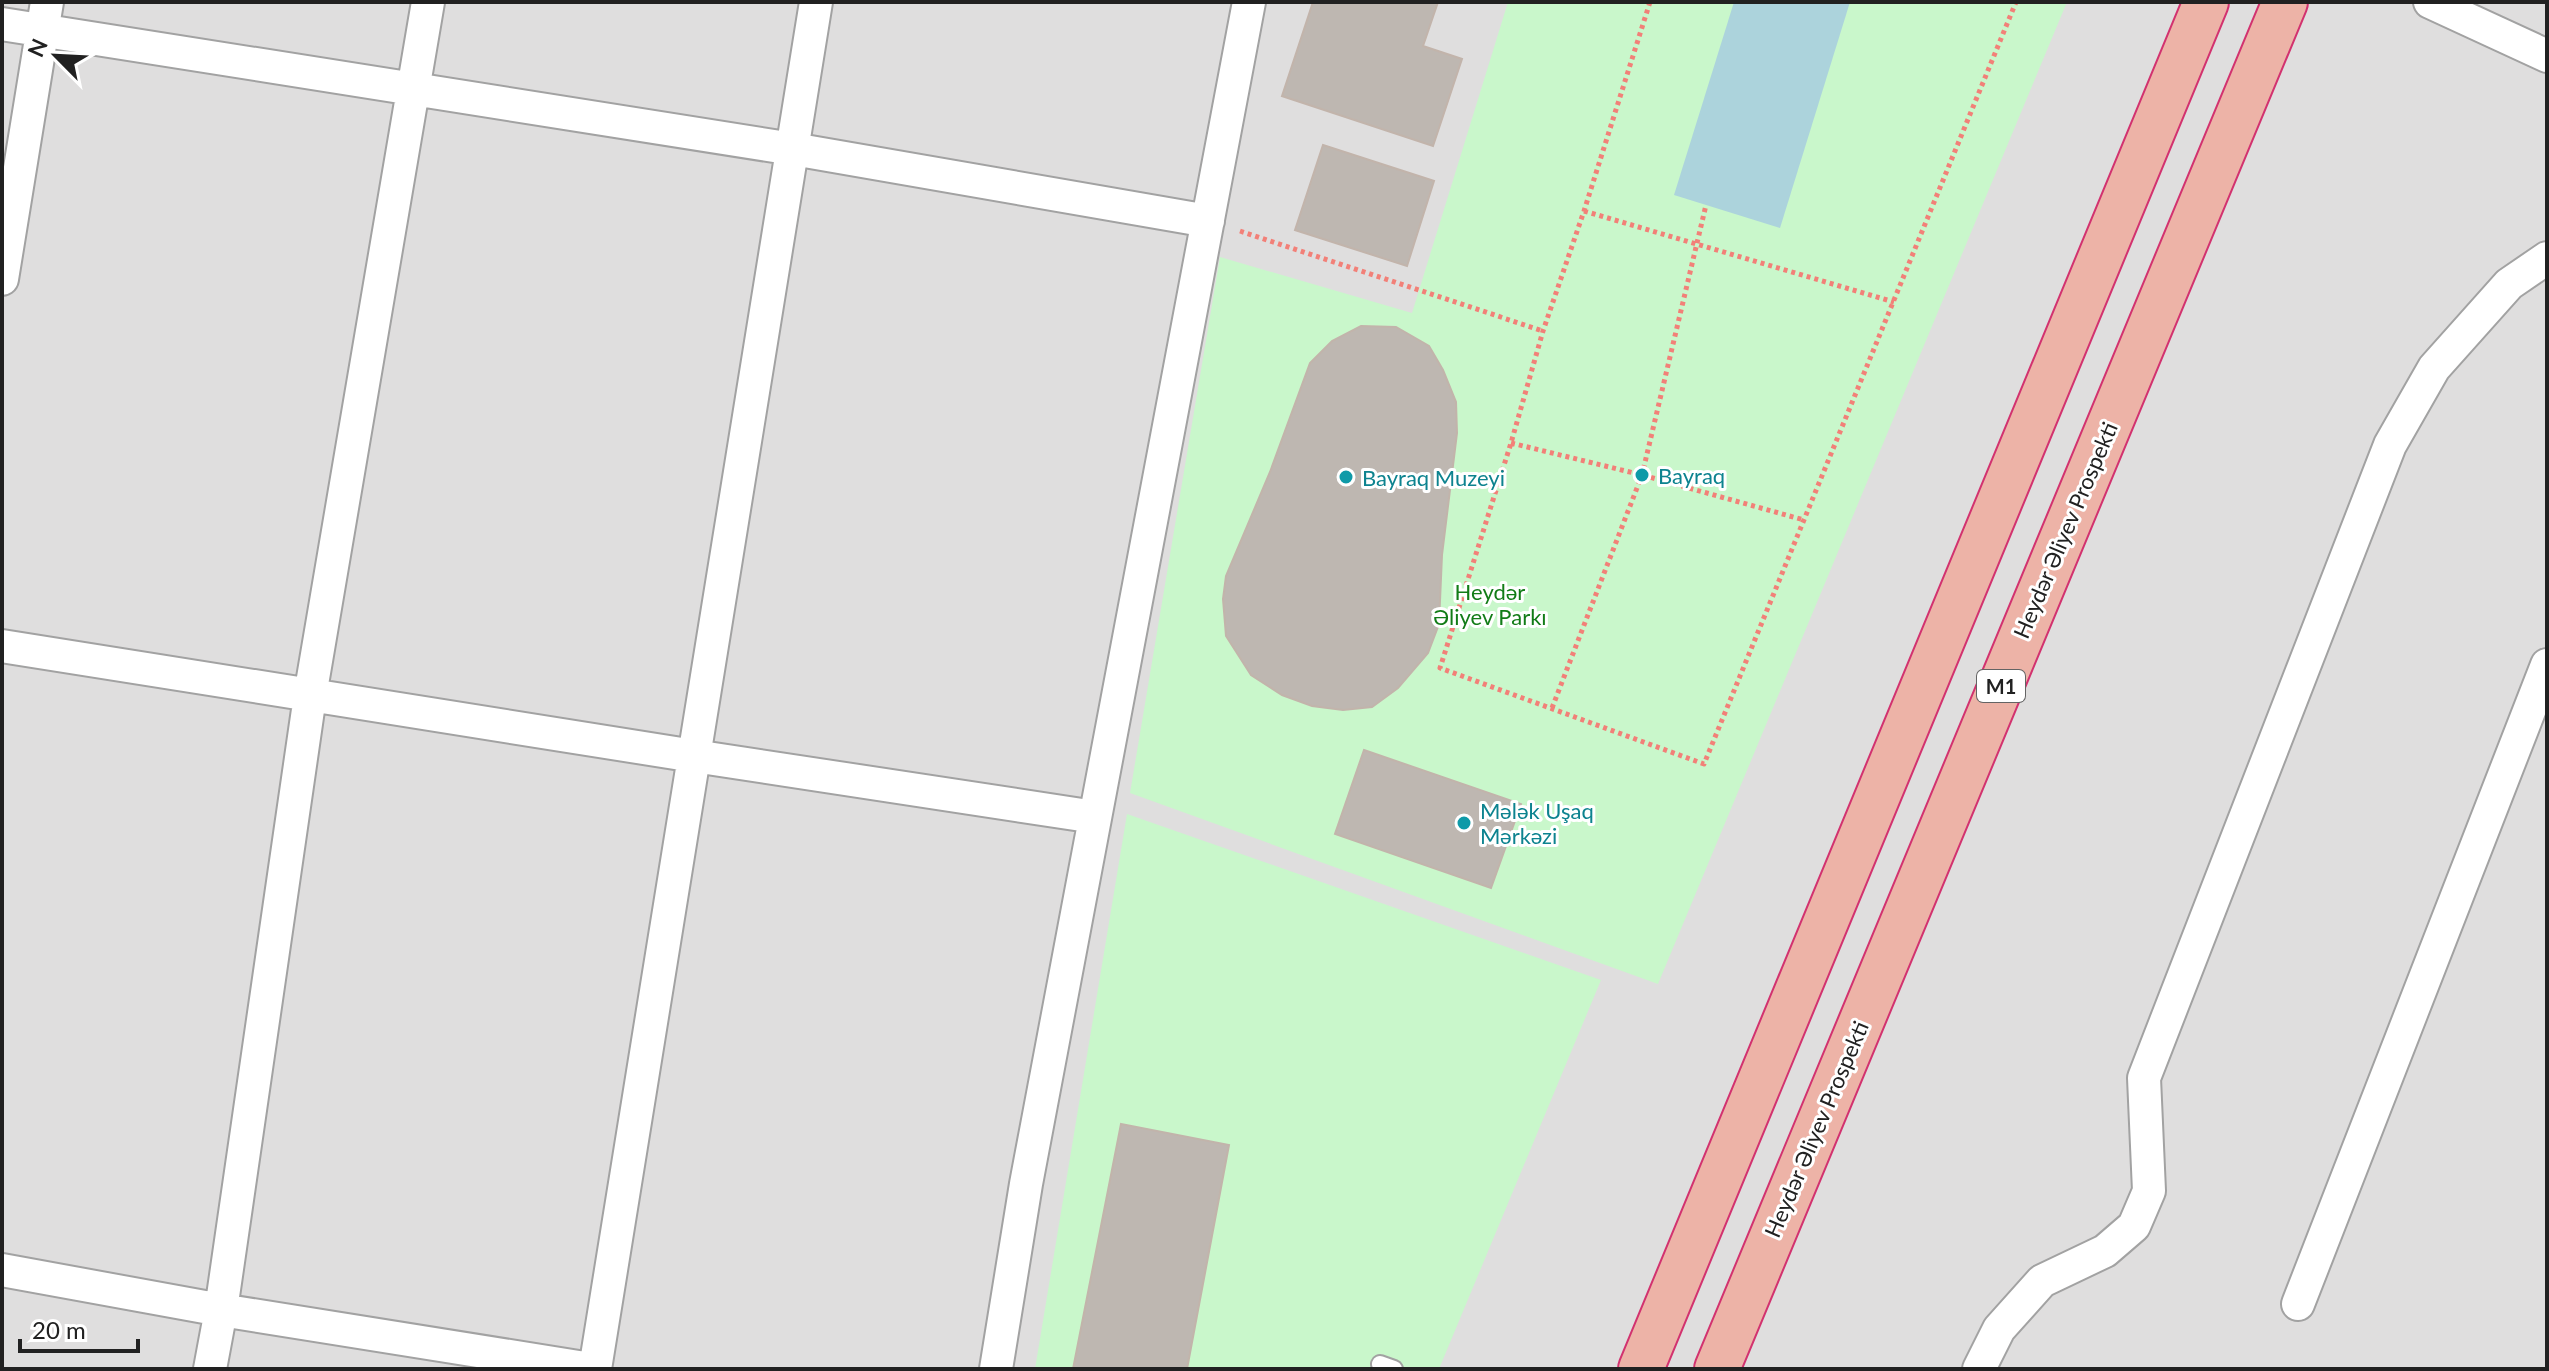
<svg xmlns="http://www.w3.org/2000/svg" width="2549" height="1371" font-family="Lato,sans-serif">
  <rect width="100%" height="100%" fill="#f1eee8"/>
  <path fill="#dfdede" d="M2,2H2547V1369H2Z"/>
  <path fill="#c9f7cb" d="M1508,2H2067L1658,984L1130,793L1220,257L1412,313Z
    M1127,814L1601,980L1439,1369H1035Z"/>
  <path fill="#acd3dc" d="M1734,2H1850L1780,228L1674,195Z"/>
  <path fill="#beb7b1" stroke="#c2b4ab" stroke-width="2" d="M1313,2H1438L1423,46L1462,59L1433,146L1282,96Z
    M1323,145L1434,181L1407,266L1295,230Z
    M1361,326L1396,327L1429,346L1443,370L1456,402L1457,433L1442,555L1439,624L1428,653L1398,688L1372,707L1343,710L1312,706L1282,695L1251,675L1226,636L1223,599L1226,576L1270,472L1310,363L1332,341Z
    M1364,750L1521,804L1491,888L1335,834Z
    M1121,1124L1229,1145L1187,1369H1073Z"/>
  <g fill="none" stroke-linecap="round" stroke-linejoin="round">
    <defs>
      <path id="service" d="M1380,1364L1394,1369"/>
      <path id="minor" d="M2430,2L2547,56
        M2,24L793,149L1208,221
        M2,279L47,2
        M2,646L694,756L1095,817
        M2,1270L221,1310L591,1369
        M2298,1304L2547,665
        M210,1369L221,1310L310,696L428,2
        M595,1369L816,2
        M996,1369L1026,1184L1249,2
        M1979,1369L1999,1329L2042,1281L2105,1251L2134,1226L2149,1191L2144,1078L2390,445L2434,368L2509,284L2547,258"/>
      <path id="trunk" d="M1641,1369L2206,2
        M1717,1369L2285,2"/>
    </defs>
    <use href="#service" stroke="#a2a2a2" stroke-width="20"/>
    <use href="#minor" stroke="#a2a2a2" stroke-width="36"/>
    <use href="#trunk" stroke="#d2326f" stroke-width="48"/>
    <path stroke="#f28078" stroke-width="5" stroke-dasharray="4 4" stroke-linecap="butt" d="M1650,2L1584,211L1543,331L1511,443L1440,668L1704,764L2016,2
      M1584,211L1894,302
      M1240,231L1543,331
      M1511,443L1642,475L1804,520
      M1552,708L1642,475L1706,205"/>
    <use href="#service" stroke="#fff" stroke-width="16"/>
    <use href="#minor" stroke="#fff" stroke-width="32"/>
    <use href="#trunk" stroke="#edb3a7" stroke-width="44"/>
  </g>
  <g fill="#0f9aa8" stroke="#fff" stroke-width="3">
    <circle cx="1642" cy="475" r="8"/>
    <circle cx="1346" cy="477" r="8"/>
    <circle cx="1464" cy="823" r="8"/>
  </g>
  <g text-anchor="middle" dominant-baseline="central" stroke-width="6" stroke-linejoin="round" paint-order="stroke">
    <rect fill="#fff" stroke="#646464" stroke-width="2" x="1977" y="670" width="48" height="32" rx="6"/>
    <g font-size="20" font-weight="bold" fill="#212121">
      <text x="2001" y="686">M1</text>
    </g>
    <g font-size="22" fill="#0d838f" stroke="#fff" text-anchor="start">
      <text x="1658" y="475">Bayraq</text>
      <text x="1362" y="477">Bayraq Muzeyi</text>
      <text x="1480" y="810">Mələk Uşaq<tspan x="1480" dy="25">Mərkəzi</tspan></text>
    </g>
    <g font-size="22" fill="#212121" stroke="#fff">
      <text transform="translate(2065 530) rotate(-67)">Heydər Əliyev Prospekti</text>
      <text transform="translate(1816 1129) rotate(-67)">Heydər Əliyev Prospekti</text>
    </g>
    <g font-size="22" fill="#127c17" stroke="#fff">
      <text x="1490" y="591">Heydər<tspan x="1490" dy="25">Əliyev Parkı</tspan></text>
    </g>
  </g>
  <rect width="2549" height="1371" fill="none" stroke="#212121" stroke-width="8"/>
  <g transform="translate(56 56) rotate(294)" stroke="#ffffff" stroke-width="6" paint-order="stroke">
  <path d="M0-6L14 30L0 20L-14 30Z" fill="#212121"/>
  <text y="-12" font-size="22" font-weight="bold" text-anchor="middle" fill="#212121">N</text>
  </g>
  <path d="M20 1339v12h118v-12" fill="none" stroke="#212121" stroke-width="4"/>
  <text x="32" y="1339" font-size="24" fill="#212121" stroke="#ffffff" stroke-width="6" paint-order="stroke">20 m</text>
</svg>
